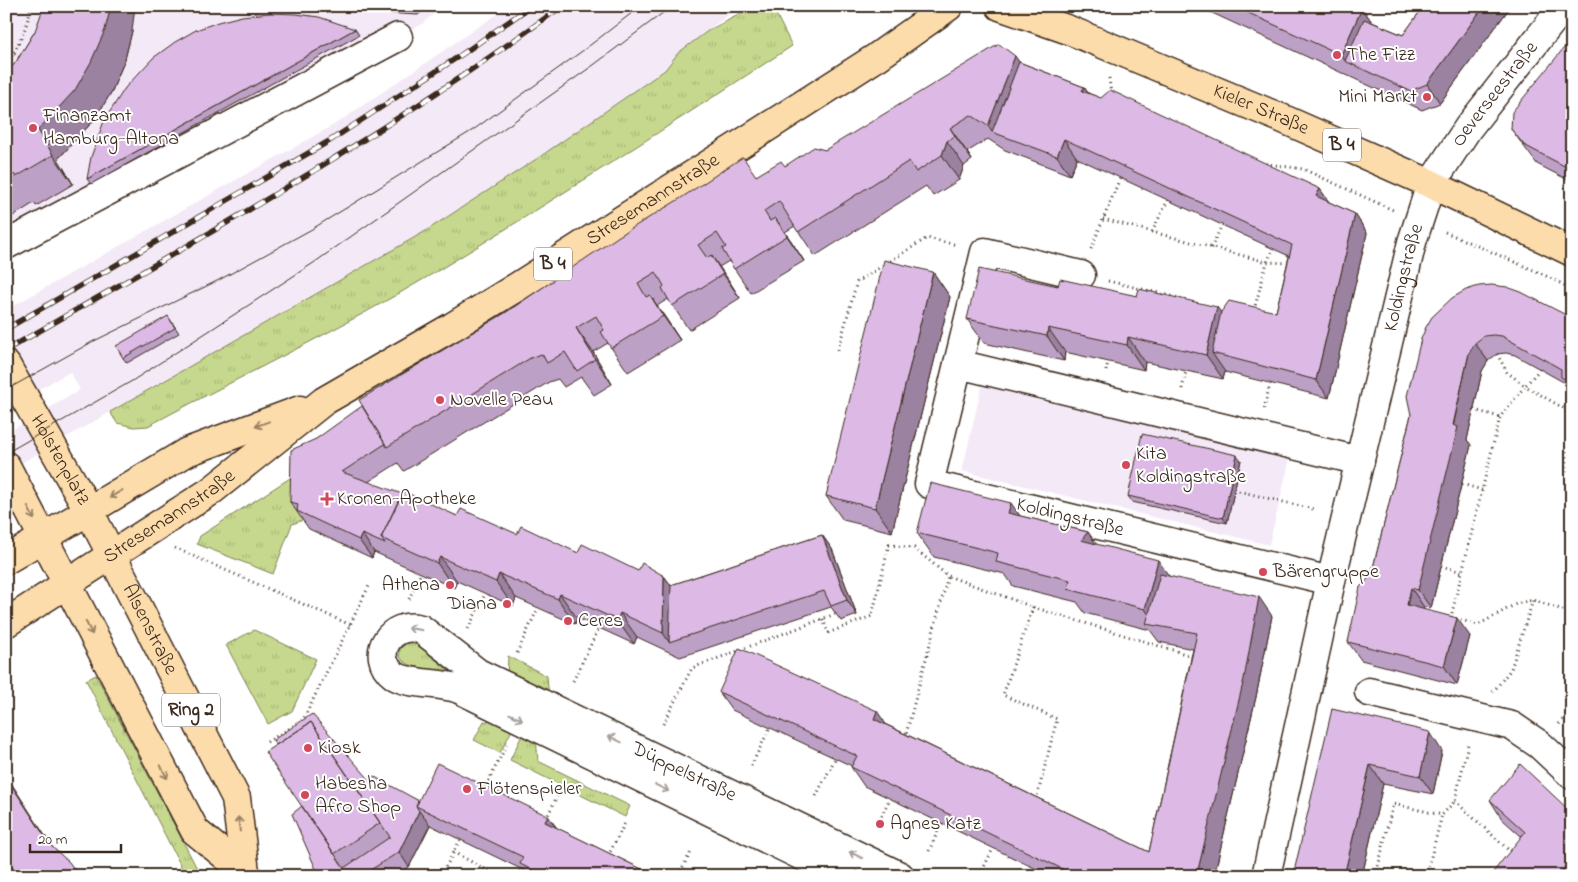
<svg xmlns="http://www.w3.org/2000/svg" width="1578" height="882" font-family="'Indie Flower',sans-serif">
  <defs>
    <pattern id="grass-tufts" width="24" height="20" patternUnits="userSpaceOnUse" patternTransform="scale(1.25)"><rect width="24" height="20" fill="#c5d88d"/><path d="M3 7l-1-3M5 7V3M7 7l1-3M15 17l-1-3M17 17v-4M19 17l1-3" fill="none" stroke="#aaba79"/></pattern>
  </defs>
  <rect width="100%" height="100%" fill="#fff"/>
  <filter id="ink" filterUnits="userSpaceOnUse"><feTurbulence type="fractalNoise" baseFrequency=".02" numOctaves="2"/><feDisplacementMap in="SourceGraphic" scale="10" xChannelSelector="R" yChannelSelector="G"/><feConvolveMatrix kernelMatrix="1 2 1 2 8 2 1 2 1" color-interpolation-filters="sRGB"/></filter>
  <g filter="url(#ink)">
    <path fill="#f4eaf7" d="M6,6H443L422,24L10,258L6,249Z
      M509,6H740L678,53L665,70L538,158L424,232L6,472V433L80,390L70,372L6,407V310L337,123Z
      M982,385L1290,459L1269,545L962,471Z"/>
    <path fill="url(#grass-tufts)" stroke="#808156" d="M756,6H772L792,46C673,123 555,200 434,273C341,329 243,375 148,426L134,427L117,423L110,412L424,232L538,158L665,70L678,53L709,30Z
      M304,469L303,520L292,524L273,574L197,544L200,536Z
      M254,630L316,659L292,711L268,724L226,645Z
      M407,643H413L418,645L448,670L449,673L445,674L410,665L403,661L399,655L400,649Z
      M508,656L547,676L549,699L507,678Z
      M96,675L201,876H186L86,680Z
      M491,714L514,726L500,753L474,740L484,721L487,722Z
      M524,731L536,738L538,761L630,806L625,817L510,760Z"/>
    <g fill="none" stroke-linecap="round" stroke-linejoin="round">
      <defs>
        <g id="minor">
          <path d="M6,245L398,37"/>
          <path d="M958,364L985,252L1081,275"/>
          <path d="M1331,581L929,484L958,364L1360,461"/>
          <path d="M1369,692L1512,726L1540,745L1572,775"/>
          <path id="s1" d="M843,876L459,689C440,682 407,685 394,675C368,655 391,620 421,629L478,673L900,876"/>
          <path id="s2" d="M1266,876L1331,581L1412,242L1431,184L1468,128L1564,6"/>
        </g>
        <g id="major">
          <path id="s3" d="M1000,6L1069,30L1281,118L1431,184L1572,252"/>
          <path id="s4" d="M6,365L89,511L236,798L245,872L247,876"/>
          <path d="M6,466L195,831L245,872"/>
          <path d="M6,560L187,452L300,410"/>
          <path id="s5" d="M6,623L211,491L324,401L452,327L520,285L877,57L949,6"/>
        </g>
      </defs>
      <use href="#minor" stroke="#3b2a1e" stroke-width="31"/>
      <use href="#major" stroke="#3b2a1e" stroke-width="31"/>
      <path stroke="#3b2a1e" stroke-width="3" stroke-dasharray="1 4" stroke-linecap="butt" d="M6,28L12,6
        M6,48L22,59
        M6,65C18,47 27,28 31,6
        M1109,78L1111,94
        M1261,163L1303,169L1393,210
        M1103,219L1267,262L1291,263
        M1152,232L1168,200
        M1445,232L1538,272L1572,289
        M1211,248L1222,225
        M1091,249L1120,178
        M1108,281L1180,298
        M1254,310L1267,262L1273,249
        M838,350L857,282L927,238L957,245
        M1497,354L1507,372L1525,386L1540,369
        M1106,371L1108,362
        M1182,389L1186,371
        M1264,409L1270,384
        M1474,410L1500,417
        M1572,413L1525,386L1500,417L1451,617L1478,625L1516,604L1533,600L1572,613
        M1572,437C1566,451 1564,468 1572,482
        M1462,484L1482,490
        M1234,490L1313,509
        M175,548L351,625
        M1441,566L1462,572
        M409,599L421,573
        M1033,607L1003,695L1057,719L1036,801
        M823,619L828,633L872,616L889,545L914,548L948,576L1033,607L1195,657
        M468,629L485,594
        M517,653L538,608
        M573,681L599,628
        M1493,692L1511,669L1533,600
        M663,724L692,668L838,613
        M1559,724L1572,710
        M905,738L948,576
        M267,742L303,720L370,584
        M751,766L770,728
        M484,790L507,744
        M816,796L835,759
        M1455,801L1512,853
        M546,819L560,790
        M877,825L890,798
        M929,851L942,822
        M453,852L498,876
        M608,856L626,821
        M980,875L994,847
        M441,876L460,840
        M517,876L521,869
        M678,876L691,852
        M1376,876L1393,804L1442,815L1455,801L1468,744
        M1426,876L1442,815"/>
      <use href="#minor" stroke="#fff" stroke-width="28"/>
      <use href="#major" stroke="#fddcac" stroke-width="28"/>
      <path stroke="#3b2a1e" stroke-width="1" d="M6,390L92,342L219,280L312,229L473,130L585,49L641,6
        M6,453L132,381L315,262L595,64L672,6"/>
      <defs>
        <path id="rail" d="M6,329L331,140L461,55L531,6
          M6,350C195,242 386,135 562,6"/>
      </defs>
      <use href="#rail" stroke="#3b2a1e" stroke-width="5.5"/>
      <use href="#rail" stroke="#fff" stroke-width="4" stroke-dasharray="11" stroke-linecap="butt"/>
    </g>
    <path fill="#bda0c5" stroke="#3b2a1e" d="M262,6H428L418,15Z
      M1197,6H1359L1362,8L1372,22L1403,35L1424,6H1511L1440,103L1422,110Z
      M355,29L359,35L91,184L87,179Z
      M35,31H132L125,59L112,91L95,119L58,159L73,184L36,206L34,203L13,216L6,213V74L16,62Z
      M1572,38V182L1537,164L1511,129Z
      M1019,62L1084,87L1088,93L1320,189L1329,202L1355,214L1367,233L1329,398L1225,372L1223,379L1145,362L1144,370L1065,352L1064,361L984,343L967,319L1058,286L1137,296L1221,312H1276L1289,256L1077,158L1070,175L1005,150L988,139L967,152L972,160L964,166L959,180L933,196L926,186L815,256L795,226L785,232L804,261L751,293L729,261L719,267L740,298L689,330L668,299L657,306L680,340L628,372L608,343L593,352L612,384L594,395L581,377L564,387L558,379L549,382L404,471L398,463L368,482L457,516L638,571L664,576L671,585L822,535L832,549L857,615L841,621L831,607L680,657L637,637L634,644L577,618L575,624L516,598L513,606L457,581L454,588L374,552L372,558L309,529L290,502L316,439L756,176L785,166L825,150Z
      M933,272L950,297L892,532L843,520L826,496Z
      M168,316L179,333L127,363L123,358Z
      M1572,318V392L1565,383L1515,355L1506,353L1497,354L1488,361L1482,371L1467,440L1471,445L1431,608L1424,607L1423,609L1470,636L1457,685L1361,660L1348,642L1371,576L1411,415L1421,339Z
      M1241,460L1227,523L1132,502L1128,496Z
      M1020,516L1088,532L1096,544L1169,576L1272,616L1256,697L1214,876H1051L864,786L851,767L852,766L732,710L719,692L887,725L1149,852L1193,649L1159,642L1150,630L1085,613L1077,602L1013,586L1005,574L934,557L917,533Z
      M1332,709L1442,751L1433,794L1383,784L1362,876Z
      M369,779L419,801L548,816L557,828L656,876H529L525,871L430,825L409,867L395,876H319Z
      M1490,800L1572,813L1521,836L1502,819Z"/>
    <path fill="#9a82a0" stroke="#3b2a1e" d="M111,6H135L132,31L125,59L112,91L95,119L58,159L73,184L53,155L38,130Z
      M1484,6H1511L1440,103L1427,84Z
      M1362,8L1379,32L1345,61L1341,55Z
      M1015,56L1032,80L992,132L988,126Z
      M1084,87L1097,105L1082,91Z
      M950,128L967,152L972,160L955,136Z
      M1064,139L1077,158L1070,175L1057,156Z
      M947,141L964,166L959,180L942,155Z
      M1320,189L1333,208L1316,196Z
      M1355,214L1367,233L1329,398L1316,380Z
      M775,218L792,242L804,261L787,236Z
      M711,255L728,279L740,298L723,274Z
      M933,272L950,297L892,532L875,508Z
      M650,295L667,320L680,340L663,316Z
      M1217,307L1234,331L1212,353L1225,372L1223,379L1206,355Z
      M576,328L593,352L612,384L595,359Z
      M1048,328L1065,352L1064,361L1047,336Z
      M1128,337L1145,362L1144,370L1127,345Z
      M1475,343L1488,361L1482,371L1467,440L1471,445L1431,608L1418,590L1469,353Z
      M1237,455L1241,460L1227,523L1223,518Z
      M1011,503L1028,527L1008,513Z
      M1088,532L1105,557L1081,540Z
      M362,534L374,552L372,558L359,540Z
      M822,535L832,549L857,615L847,600Z
      M440,557L457,581L454,588L437,563Z
      M1158,560L1175,585L1157,626L1145,609Z
      M499,574L516,598L513,606L496,582Z
      M664,576L681,600L669,642L663,633Z
      M1411,588L1424,607L1420,623L1407,605Z
      M560,594L577,618L575,624L558,599Z
      M1259,597L1272,616L1256,697L1214,876H1198L1197,874Z
      M620,613L637,637L634,644L617,620Z
      M1457,618L1470,636L1457,685L1444,666Z
      M877,711L890,730L874,719Z
      M1430,732L1442,751L1433,794L1420,776Z
      M1370,765L1383,784L1362,876H1344Z
      M6,775L64,865L51,846L6,777Z
      M419,811L430,825L409,867L399,852Z
      M548,816L561,834L545,822Z
      M1572,859V876H1558Z
      M1186,871L1189,876H1183Z"/>
    <path fill="#dcbae5" stroke="#3b2a1e" d="M44,6H111L105,30L91,62L75,90L38,130L53,155L16,177L14,174L6,179V74L16,62L35,31Z
      M1233,6H1359L1362,8L1341,55Z
      M1424,6H1484L1427,84L1410,91L1345,61L1364,19L1403,35Z
      M269,13L296,14L319,17L355,29L87,179L91,157L104,121L125,88L153,58L175,42L196,30L218,22L242,16Z
      M1572,38L1571,119L1572,170L1524,145L1511,129L1512,112Z
      M999,44L1015,56L988,126L971,115L950,128L955,136L947,141L942,155L916,172L909,161L798,232L779,201L764,211L770,221L775,218L787,236L734,269L722,249L726,247L717,233L698,245L707,258L711,255L723,274L672,306L662,288L664,286L656,272L638,283L646,297L650,295L663,316L611,348L601,332L604,330L596,316L576,328L595,359L577,371L565,352L547,363L542,354L532,357L387,447L359,400L505,313L619,236L681,198L743,157L756,176L781,161L785,166L814,147L825,150Z
      M1019,62L1084,87L1082,91L1101,98L1110,90L1320,189L1316,196L1355,214L1316,380L1212,353L1221,312L1229,301L1276,312L1292,245L1064,139L1057,156L992,132Z
      M884,260L933,272L875,508L826,496Z
      M979,269L1058,286L1060,279L1137,296L1139,289L1217,307L1206,355L1128,337L1127,345L1048,328L1047,336L967,319Z
      M1492,285L1507,287L1521,292L1572,318V383L1561,377V369L1502,336L1493,335L1484,336L1475,343L1469,353L1453,425L1458,427L1418,590L1411,588L1407,605L1457,618L1444,666L1348,642L1360,587L1371,576L1411,415L1407,396L1421,339L1426,327L1432,317L1452,298L1466,290L1479,286Z
      M168,316L175,328L123,358L116,346Z
      M362,406L385,444L342,472L402,494L381,538L385,544L362,534L359,540L297,511L298,504L290,502L291,450L316,439Z
      M1142,434L1237,455L1223,518L1128,496Z
      M930,483L1011,503L1008,513L1088,532L1081,540L1158,560L1145,609L1068,589L1070,580L996,562L998,553L917,533Z
      M403,491L457,516L461,509L517,534L521,526L578,553L582,544L638,571L642,563L664,576L663,633L620,613L617,620L560,594L558,599L499,574L496,582L440,557L437,563L381,538Z
      M822,535L847,600L831,606L824,591L669,642L671,585Z
      M1160,574L1259,597L1244,679L1197,874L1186,871L1183,876H1077L851,767L857,756L719,692L739,648L877,711L874,719L1149,852L1197,633L1146,624Z
      M1332,709L1430,732L1420,776L1370,765L1344,876H1293Z
      M1572,711V720L1567,716Z
      M312,714L369,779L373,776L419,801L416,806L419,811L399,852L372,869L375,876H319L292,814L302,806L344,868L390,837L311,722L276,745L273,740Z
      M311,722L380,823L334,854L265,752Z
      M437,763L548,816L545,822L656,876H546L520,864L523,857L416,806Z
      M1520,764L1572,813V859L1558,876H1490L1525,832L1490,800Z
      M6,777L51,846L69,862L79,876H6Z"/>
    <defs><path id="oneway-shaft" d="M-6 0H5M1.5-3L5.5 0L1.5 3" fill="none" stroke-width="1.6" stroke-linecap="round" stroke-linejoin="round" transform="scale(1.25)"/></defs>
    <g stroke="#9c8365">
      <use href="#oneway-shaft" transform="translate(262 424) rotate(159)"/>
      <use href="#oneway-shaft" transform="translate(116 494) rotate(149)"/>
      <use href="#oneway-shaft" transform="translate(31 513) rotate(64)"/>
      <use href="#oneway-shaft" transform="translate(89 628) rotate(63)"/>
      <use href="#oneway-shaft" transform="translate(164 772) rotate(63)"/>
      <use href="#oneway-shaft" transform="translate(239 824) rotate(-97)"/>
    </g>
    <g stroke="#a79f9a">
      <use href="#oneway-shaft" transform="translate(415 629) rotate(-170)"/>
      <use href="#oneway-shaft" transform="translate(516 717) rotate(26)"/>
      <use href="#oneway-shaft" transform="translate(615 739) rotate(-154)"/>
      <use href="#oneway-shaft" transform="translate(662 788) rotate(26)"/>
      <use href="#oneway-shaft" transform="translate(856 855) rotate(-154)"/>
    </g>
  </g>
  <g fill="#d1495b" stroke="#fff" stroke-width="2">
    <circle cx="1337" cy="55" r="5"/>
    <circle cx="1427" cy="97" r="5"/>
    <circle cx="33" cy="128" r="5"/>
    <circle cx="440" cy="400" r="5"/>
    <circle cx="1126" cy="465" r="5"/>
    <path d="M324.5 491.5h5v5h5v5h-5v5h-5v-5h-5v-5h5z"/>
    <circle cx="1263" cy="572" r="5"/>
    <circle cx="450" cy="585" r="5"/>
    <circle cx="507" cy="604" r="5"/>
    <circle cx="568" cy="621" r="5"/>
    <circle cx="308" cy="748" r="5"/>
    <circle cx="467" cy="789" r="5"/>
    <circle cx="305" cy="795" r="5"/>
    <circle cx="880" cy="824" r="5"/>
  </g>
  <g text-anchor="middle" dominant-baseline="central" stroke-width="4" stroke-linejoin="round" paint-order="stroke">
    <g fill="#fff" stroke="#766a62" stroke-width="1">
      <rect x="1323" y="128.5" width="38" height="33" rx="4"/>
      <rect x="534" y="247.5" width="38" height="33" rx="4"/>
      <rect x="162" y="693.5" width="58" height="33" rx="4"/>
    </g>
    <g font-size="19" font-weight="bold" fill="#3b2a1e">
      <text x="1342" y="145">B 4</text>
      <text x="553" y="264">B 4</text>
      <text x="191" y="710">Ring 2</text>
    </g>
    <g font-size="20" fill="#3b2a1e" stroke="#fff" text-anchor="start">
      <text x="1347" y="55">The Fizz</text>
      <text x="1417" y="97" text-anchor="end">Mini Markt</text>
      <text x="43" y="116">Finanzamt<tspan x="43" dy="23">Hamburg-Altona</tspan></text>
      <text x="450" y="400">Novelle Peau</text>
      <text x="1136" y="454">Kita<tspan x="1136" dy="23">Koldingstraße</tspan></text>
      <text x="337" y="499">Kronen-Apotheke</text>
      <text x="1273" y="572">Bärengruppe</text>
      <text x="440" y="585" text-anchor="end">Athena</text>
      <text x="497" y="604" text-anchor="end">Diana</text>
      <text x="578" y="621">Ceres</text>
      <text x="318" y="748">Kiosk</text>
      <text x="315" y="784">Habesha<tspan x="315" dy="23">Afro Shop</tspan></text>
      <text x="477" y="789">Flötenspieler</text>
      <text x="890" y="824">Agnes Katz</text>
    </g>
    <g font-size="20" fill="#3b2a1e" stroke="#fff">
      <text stroke="none"><textPath href="#s2" startOffset="822">Oeverseestraße</textPath></text>
      <text stroke="none"><textPath href="#s3" startOffset="281">Kieler Straße</textPath></text>
      <text stroke="none"><textPath href="#s5" startOffset="774">Stresemannstraße</textPath></text>
      <text stroke="none"><textPath href="#s2" startOffset="614">Koldingstraße</textPath></text>
      <text stroke="none"><textPath href="#s4" startOffset="109">Holstenplatz</textPath></text>
      <text stroke="none"><textPath href="#s5" startOffset="195">Stresemannstraße</textPath></text>
      <text transform="translate(1070 518) rotate(14)">Koldingstraße</text>
      <text stroke="none"><textPath href="#s4" startOffset="301">Alsenstraße</textPath></text>
      <text stroke="none"><textPath href="#s1" startOffset="872">Düppelstraße</textPath></text>
    </g>
  </g>
  <rect width="1578" height="882" fill="none" stroke="#fff" stroke-width="25"/>
  <rect x="12" y="12" width="1553" height="857" fill="none" stroke="#3b2a1e" stroke-width="2" filter="url(#ink)"/>
  <path d="M30 844v8h91v-8" fill="none" stroke="#3b2a1e" stroke-width="2.5"/>
  <text x="38" y="844" font-size="15" fill="#3b2a1e" stroke="#ffffff" stroke-width="4" paint-order="stroke">20 m</text>
</svg>
